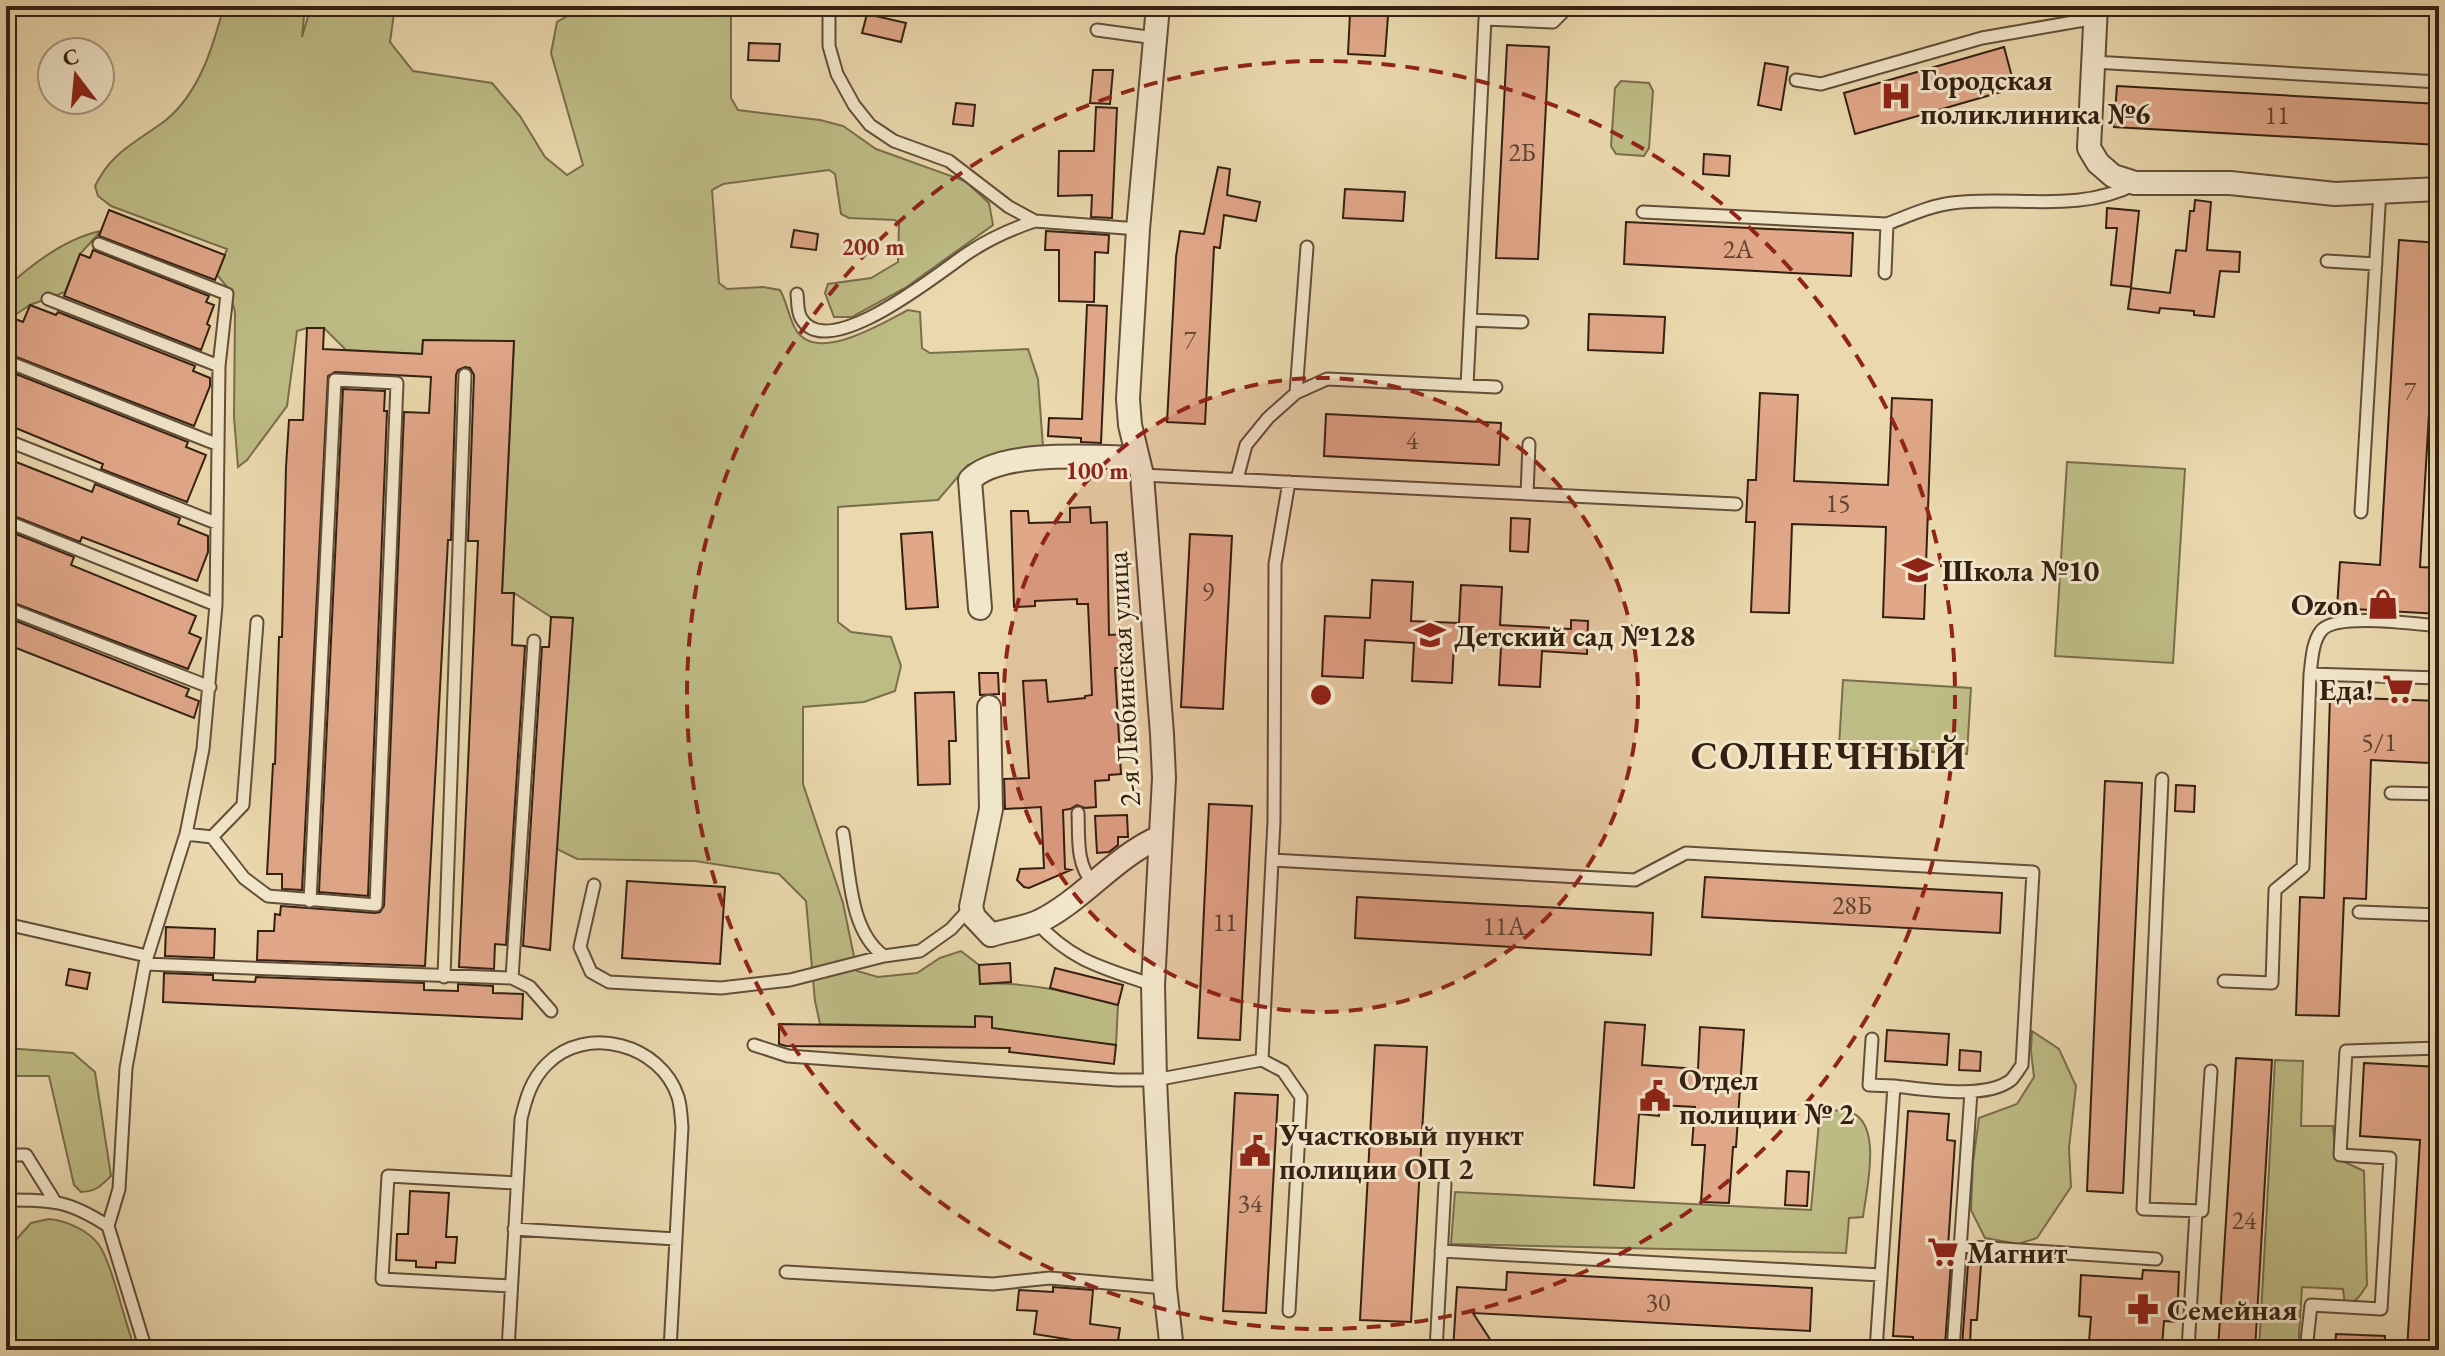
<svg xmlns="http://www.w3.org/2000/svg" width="2445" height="1356" font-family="'EB Garamond',serif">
  <rect width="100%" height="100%" fill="#ebd8ae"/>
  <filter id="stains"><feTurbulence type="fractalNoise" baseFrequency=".0025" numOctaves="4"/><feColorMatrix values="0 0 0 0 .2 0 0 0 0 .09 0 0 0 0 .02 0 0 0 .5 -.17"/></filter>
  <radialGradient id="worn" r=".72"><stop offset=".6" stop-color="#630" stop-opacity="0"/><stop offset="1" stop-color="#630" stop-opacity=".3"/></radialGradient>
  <path fill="#bebc85" stroke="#796e4c" stroke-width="2" d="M224,6H305L302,37L311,6H395L390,42L413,71L492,83L520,116L545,157L567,175L583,165L551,53L557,22L585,6H731V98L738,110L820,120L843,126L876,149L965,181L989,203L993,225L905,288L852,317H834L825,293L828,284L871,278L898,262L899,224L895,220L849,218L841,214L835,174L829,170L723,184L712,190L719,283L727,289L763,287L780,290C787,302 789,319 796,330C817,364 883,323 908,310L920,312L922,348L930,353L1028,349L1038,379L1043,447L1022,455L968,465L938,500L838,507V622L851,632L891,637L901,666L895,691L864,702L803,707V784L843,903L857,971L878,977L917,973L940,958L961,951L979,965L981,984C1028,981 1072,993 1118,1005L1116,1045L1023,1034V1032H992V1017H976L975,1027L820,1024L815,1001L806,901L779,874L695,861L577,859L557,849L572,618L551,617L514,593H502L514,342L423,340L422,354L346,350L324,328H307L297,331L287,406L247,460L238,467L234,417L235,312L229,289L217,275L227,249L111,206L98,196L95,186C112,151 137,142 166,120C200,92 213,46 224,6Z
    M1621,81L1649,83L1653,91L1649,148L1644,156L1616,154L1611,146L1615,88Z
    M101,231L80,254L65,292L30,305L6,321V288C32,264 66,238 101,231Z
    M2067,462L2185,469L2173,663L2055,656Z
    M1843,680L1971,688L1967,754L1839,746Z
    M2032,1031L2059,1049L2076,1086L2069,1148L2071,1187L2037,1238L2018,1244L1985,1238L1971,1210L1973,1162L1979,1118L2017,1104L2034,1077L2031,1051Z
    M6,1048L73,1053L95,1072L111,1176C101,1186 95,1192 81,1192L74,1185L49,1076H6Z
    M2275,1060L2303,1061L2301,1126H2333L2336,1158L2364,1171L2367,1285C2361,1294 2357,1303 2345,1304L2343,1289L2302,1287L2298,1350H2259Z
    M1820,1111C1828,1111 1838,1110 1846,1111C1885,1118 1866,1191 1863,1217L1849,1218L1846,1253L1451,1244L1455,1192L1811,1210Z
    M49,1219C67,1221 88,1230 99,1245C111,1262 123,1315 131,1337L130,1350H6V1251L31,1223Z"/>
  <path fill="#e1a789" stroke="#342012" stroke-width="2" d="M1350,13L1388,16L1385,56L1348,54Z
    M867,14L906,23L901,42L862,33Z
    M749,43L780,44L779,61L748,60Z
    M1507,45L1549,47L1538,259L1496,258Z
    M2004,47L2015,88L1855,134L1844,93Z
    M1765,63L1788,67L1781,110L1758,105Z
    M1093,70H1113L1110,104L1090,103Z
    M2117,86L2439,104V145L2114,127Z
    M956,103L975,105L973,126L953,124Z
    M1096,107L1117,108L1112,218L1091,217L1092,195L1058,196L1059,151H1094Z
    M1704,154L1730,156L1729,176L1703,174Z
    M1218,167L1230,169L1227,195L1260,202L1256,221L1224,215L1220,248L1214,247L1205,424L1167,422L1176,257L1180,231L1204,234Z
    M1345,189L1405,192L1403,221L1343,218Z
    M2195,200L2211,202L2207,250L2240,252L2239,272L2220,271L2214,317L2194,315V311L2160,308L2159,313L2128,309L2131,288L2170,293L2176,250L2186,251L2190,211H2194Z
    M2107,208L2139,211L2131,287L2111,285L2117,228H2106Z
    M109,210L225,255L215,280L99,236Z
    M1626,222L1853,233L1851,276L1624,264Z
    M794,230L818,234L816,250L791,247Z
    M1046,231L1109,235L1108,253L1095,252L1094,302L1059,301V250H1045Z
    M2399,240L2439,243L2420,567L2439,568V614L2337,608L2340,562L2380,565Z
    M93,250L209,296L206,302L214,305L207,324L210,326L201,350L64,296L80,254L90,258Z
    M30,305L56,315L58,312L195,366L193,371L210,378V386L194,426L6,353V327L10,317L23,322Z
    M1087,305L1107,306L1101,443L1081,442V438L1048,436L1049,418L1082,419Z
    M1589,314L1665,317L1663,353L1588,350Z
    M307,328H324L323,349L422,354L423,340L514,341L502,593H514L512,645L525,646L506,945L495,944L494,969L459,967L478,541H468L474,375L470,368L465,367L458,370L456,375L451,540H448L425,966L257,960L258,931H274L275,914L280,915L281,906L375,913L380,912L384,906L404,412L429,413L431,377L335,372L328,376L302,890L282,889V874H267L273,764H275L279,637H282L286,467L289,420H303Z
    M6,370L188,442L186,447L206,455L187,502L101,469L103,464L6,424Z
    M343,389L385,391L384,411H387L368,896L319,892Z
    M1760,393L1798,395L1794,481L1888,485L1892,398L1932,400L1924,619L1883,617L1886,527L1792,524L1789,613L1751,612L1755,522H1746L1748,480H1756Z
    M1326,414L1501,423L1499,465L1324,456Z
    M6,458L92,492L95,484L180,518L178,524L208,536V552L197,581L82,537L80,542L6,513Z
    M1090,507L1091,523L1107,522L1109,635L1126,634L1128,668H1115L1121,774L1109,775V780L1095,781L1096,807L1085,808L1077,805L1070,809L1063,810L1065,869L1071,870L1029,888L1024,887L1017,880L1020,869L1044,868L1041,807L1005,809L1004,779L1029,778L1023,681L1046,680L1048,702L1085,698V696L1092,695L1088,604H1077V599L1035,601V606L1014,607L1011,511H1028L1029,523L1070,522V508Z
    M1511,518L1530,519L1528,552L1510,551Z
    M6,530L74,557L71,565L196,616L189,633L201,638L188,669L6,600Z
    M932,532L938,607L906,609L901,534Z
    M1190,534L1232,536L1223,709L1181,707Z
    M1372,580L1413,582L1411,621L1459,623L1461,585L1502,587L1500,625L1571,629V620L1588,621L1587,654L1542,651L1540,687L1499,685L1501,647L1454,644L1452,683L1412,681L1414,643L1365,640L1363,678L1322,676L1325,616L1370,618Z
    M6,617L189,689L186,696L199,701L194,718L6,644Z
    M551,617L573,618L550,950L523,946L542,647H549Z
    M979,673H998L999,694L980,695Z
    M954,692L956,741H949L950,784L918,785L915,693Z
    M2330,697L2439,701V725H2431L2429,763L2371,760L2366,899L2344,898L2339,1016L2296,1015L2300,897L2324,898Z
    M2105,781L2142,783L2123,1193L2087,1191Z
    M2176,785L2195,786L2194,812L2175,811Z
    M1209,804L1252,806L1240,1040L1198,1038Z
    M1127,815L1128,837H1118V845L1109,852L1097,853L1095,816Z
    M1705,877L2002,893L2000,933L1702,917Z
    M627,881L725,887L720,964L622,958Z
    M1357,897L1653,913L1651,955L1355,938Z
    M166,927L215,929L214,958L165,956Z
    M1010,963L1011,982L980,984L979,965Z
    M1055,968L1123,985L1118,1005L1050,988Z
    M69,969L90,973L87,989L66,985Z
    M164,973L213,975V980L255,982L256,977L424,983V990L458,991V984L493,986V993L523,994L522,1019L163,1002Z
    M975,1016L992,1017V1028L1116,1045L1114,1064L1009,1052L1010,1048L786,1046L779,1044V1024L975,1027Z
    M1605,1022L1645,1025L1642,1065L1698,1069L1700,1027L1744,1030L1736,1147H1733L1729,1203L1701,1202L1705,1145H1692L1695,1107L1660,1105L1659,1116L1639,1114L1634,1188L1594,1185Z
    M1887,1030L1949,1034L1947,1065L1885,1061Z
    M1375,1045L1427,1047L1411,1322L1360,1320Z
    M1960,1050L1981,1052L1980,1071L1959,1070Z
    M2236,1058L2272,1060L2255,1350H2218Z
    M2364,1063L2439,1067V1350H2407L2420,1140L2360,1136Z
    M1235,1093L1278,1095L1266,1313L1223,1311Z
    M1908,1111L1949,1114L1947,1140L1955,1141L1947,1262L1951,1263L1945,1345L1913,1343V1337L1893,1336Z
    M1787,1171L1809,1172L1807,1206L1785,1205Z
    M410,1191L449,1193L446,1237H457L455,1263L436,1262V1268L416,1267V1261L396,1260L397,1234H408Z
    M1968,1264H1981L1977,1320H1971L1970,1346H1962Z
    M2143,1270L2179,1272L2177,1322L2164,1321L2162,1346L2089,1342L2091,1317L2079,1316L2081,1275L2142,1279Z
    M1507,1272L1812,1288L1810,1331L1473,1313L1497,1350H1453L1457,1287L1506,1290Z
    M1053,1287L1093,1290L1090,1324L1120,1328L1117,1347L1034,1334L1037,1311L1017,1310L1019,1290L1053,1292Z
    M2336,1334L2385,1336V1350H2335Z"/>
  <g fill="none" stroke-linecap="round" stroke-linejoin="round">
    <defs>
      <path id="lane" d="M829,14V46L837,74L854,105L870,125L894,141L949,161L1009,207L1035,221L1138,229
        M1097,30L1155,38
        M2093,62L2439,82
        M1796,80L1821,84L1982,38L2096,18
        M1643,212L1887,224C1908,216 1929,206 1952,203C2013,195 2077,214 2135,184
        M99,244L227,294L219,366L216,605L203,749L186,834L145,964L126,1068L119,1189L108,1226
        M2327,261L2376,264
        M1885,273L1887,224
        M797,294C798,302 797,311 801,318C827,365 941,271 968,253C989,239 1011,229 1035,221
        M48,299L219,366
        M1470,320L1522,322
        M6,361L216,444
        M1467,386L1485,19L1553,22L1562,13L1565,6
        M1296,393L1307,247
        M6,440L216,523
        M1142,475L1736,504
        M1237,479L1246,445L1268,418L1296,393L1327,379L1496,387
        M1527,494L1529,444
        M2361,512L2380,190
        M6,521L216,605
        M6,608L210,687
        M2310,674L2439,678
        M2162,779L2143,1209L2202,1211L2211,1071
        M2391,793L2439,794
        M1078,813C1079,838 1076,863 1092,882
        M843,833C850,873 849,931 884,956L920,951L951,929L971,907
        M186,834L212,837L244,878L268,896L376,905L397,383L335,380L310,901
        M212,837L243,805L257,622
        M1272,860L1635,880L1686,853L2033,872L2022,1065C2019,1069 2015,1076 2011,1080C1985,1100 1925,1089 1894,1086L1876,1350
        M594,885L580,947L591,972L609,982L721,988L790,980L884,956
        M2359,912L2439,915
        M1037,923C1073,962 1104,968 1153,985
        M6,924L147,956
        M145,964L512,978L530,987L551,1011
        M444,977L465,375
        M512,978L534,641
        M2224,981L2272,983L2275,890L2303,867L2310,674C2312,660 2312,643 2321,631C2336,612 2415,624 2439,626
        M1872,1039L1869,1085L1894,1086
        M754,1045L788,1056L1117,1080H1155L1262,1060L1283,1071L1301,1097L1289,1311
        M1262,1060L1274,821L1275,564L1289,482
        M6,1155H26L54,1200
        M6,1200C52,1200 68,1200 108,1226L146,1350
        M514,1229L676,1239
        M1960,1246L2156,1259
        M1441,1251L1881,1275
        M786,1272L993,1284L1050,1278L1165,1288
        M511,1286L382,1279L388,1176L517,1183
        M508,1350L521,1119C526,1098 531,1080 547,1064C586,1024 661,1044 678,1097C681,1106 681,1118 682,1127L670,1350
        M1436,1350L1445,1184
        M1953,1350L1971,1092
        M2188,1350L2196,1211
        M2306,1350L2311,1305L2381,1309L2390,1158L2340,1155L2346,1051L2439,1048"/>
      <path id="street" d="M1158,6L1138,229L1128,399L1130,425L1142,475L1162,734L1164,778L1153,985L1155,1080L1165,1288L1172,1350
        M2096,6L2089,148L2098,163L2113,176L2135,183H2230L2335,194L2439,189
        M980,608L970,480C1000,449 1096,457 1138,458
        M989,707L991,809L971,907L974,917L991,935C1007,930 1025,928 1040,921C1084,899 1114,857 1160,837"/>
    </defs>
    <use href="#lane" stroke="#624e39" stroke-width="15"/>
    <use href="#street" stroke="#624e39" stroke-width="26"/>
    <use href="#lane" stroke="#f2e6ca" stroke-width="11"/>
    <use href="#street" stroke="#f2e6ca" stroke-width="22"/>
  </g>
  <circle cx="1321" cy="695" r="317" fill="#8f2418" fill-opacity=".12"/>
  <g fill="none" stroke="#8f2418" stroke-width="4" stroke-dasharray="14 10">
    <circle cx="1321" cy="695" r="317"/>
    <circle cx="1321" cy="695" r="634"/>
  </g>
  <defs>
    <symbol id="hospital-bare" viewBox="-9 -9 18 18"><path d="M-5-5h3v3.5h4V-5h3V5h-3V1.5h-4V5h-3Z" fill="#8f2418" stroke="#f2e6ca" stroke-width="2.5" paint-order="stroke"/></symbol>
    <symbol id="school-bare" viewBox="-9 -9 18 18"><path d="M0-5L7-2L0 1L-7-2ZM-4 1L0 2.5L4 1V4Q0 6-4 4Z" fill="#8f2418" stroke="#f2e6ca" stroke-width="2.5" paint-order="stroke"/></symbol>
    <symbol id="shop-bare" viewBox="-9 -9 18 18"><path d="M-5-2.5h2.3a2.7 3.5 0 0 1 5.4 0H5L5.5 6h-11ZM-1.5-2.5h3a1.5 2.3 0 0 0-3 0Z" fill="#8f2418" stroke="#f2e6ca" stroke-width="2.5" paint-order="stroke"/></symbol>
    <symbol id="supermarket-bare" viewBox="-9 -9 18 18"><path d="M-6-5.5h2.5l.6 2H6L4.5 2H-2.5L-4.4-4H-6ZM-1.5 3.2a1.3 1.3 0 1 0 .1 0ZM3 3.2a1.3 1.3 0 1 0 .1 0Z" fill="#8f2418" stroke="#f2e6ca" stroke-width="2.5" paint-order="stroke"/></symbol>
    <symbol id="civic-bare" viewBox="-9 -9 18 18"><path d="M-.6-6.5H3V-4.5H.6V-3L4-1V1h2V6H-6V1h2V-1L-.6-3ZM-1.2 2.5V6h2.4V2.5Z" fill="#8f2418" stroke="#f2e6ca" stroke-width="2.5" paint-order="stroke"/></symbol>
    <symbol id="pharmacy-bare" viewBox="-9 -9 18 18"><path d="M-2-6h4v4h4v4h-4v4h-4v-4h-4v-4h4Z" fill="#8f2418" stroke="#f2e6ca" stroke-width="2.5" paint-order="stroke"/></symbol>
  </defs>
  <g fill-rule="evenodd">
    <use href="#hospital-bare" x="1874" y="74" width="44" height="44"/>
    <use href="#school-bare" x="1896" y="548" width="44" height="44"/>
    <use href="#shop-bare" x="2361" y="582" width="44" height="44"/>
    <use href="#school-bare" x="1408" y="613" width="44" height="44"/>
    <use href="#supermarket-bare" x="2376" y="667" width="44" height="44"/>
    <use href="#civic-bare" x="1633" y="1074" width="44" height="44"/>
    <use href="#civic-bare" x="1233" y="1129" width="44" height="44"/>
    <use href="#supermarket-bare" x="1921" y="1230" width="44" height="44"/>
    <use href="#pharmacy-bare" x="2121" y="1287" width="44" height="44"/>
  </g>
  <g text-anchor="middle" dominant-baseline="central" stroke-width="6" stroke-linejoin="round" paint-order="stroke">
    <g font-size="26" fill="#5f4230">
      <text x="2277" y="115">11</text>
      <text x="1522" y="152">2Б</text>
      <text x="1738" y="249">2А</text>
      <text x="1190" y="340">7</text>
      <text x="2410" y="391">7</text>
      <text x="1412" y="440">4</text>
      <text x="1838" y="503">15</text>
      <text x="1208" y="592">9</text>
      <text x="2379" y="742">5/1</text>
      <text x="1852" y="905">28Б</text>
      <text x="1225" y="922">11</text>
      <text x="1504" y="926">11А</text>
      <text x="1250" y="1203">34</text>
      <text x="2244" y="1220">24</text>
      <text x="1658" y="1302">30</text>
    </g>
    <g font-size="30" font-weight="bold" fill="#342012" stroke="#f2e6ca" text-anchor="start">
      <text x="1920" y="79">Городская<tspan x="1920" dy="34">поликлиника №6</tspan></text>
      <text x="1942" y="570">Школа №10</text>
      <text x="2359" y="604" text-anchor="end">Ozon</text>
      <text x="1454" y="635">Детский сад №128</text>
      <text x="2374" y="689" text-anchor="end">Еда!</text>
      <text x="1679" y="1079">Отдел<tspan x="1679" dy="34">полиции № 2</tspan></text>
      <text x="1279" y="1134">Участковый пункт<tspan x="1279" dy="34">полиции ОП 2</tspan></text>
      <text x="1967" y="1252">Магнит</text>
      <text x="2167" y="1309">Семейная</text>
    </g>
    <g font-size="30" fill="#342012" stroke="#f2e6ca">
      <text transform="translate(1123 679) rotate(-93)">2-я Любинская улица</text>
    </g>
    <g font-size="38" font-weight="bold" letter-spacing="2" fill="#342012" stroke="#f2e6ca">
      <text x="1829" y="755">СОЛНЕЧНЫЙ</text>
    </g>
  </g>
  <circle cx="1321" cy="695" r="12" fill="#8f2418" stroke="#f2e6ca" stroke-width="4"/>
  <g font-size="24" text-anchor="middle" font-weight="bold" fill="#8f2418" stroke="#f2e6ca" stroke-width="6" stroke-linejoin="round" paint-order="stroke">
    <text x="873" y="255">200 m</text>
    <text x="1097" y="479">100 m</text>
  </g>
  <rect width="2445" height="1356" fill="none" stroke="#ebd8ae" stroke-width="32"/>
  <rect x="8" y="8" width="2429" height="1340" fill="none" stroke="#342012" stroke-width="4"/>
  <rect x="16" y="16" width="2413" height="1324" fill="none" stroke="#342012" stroke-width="2"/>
  <g transform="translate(76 76) rotate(344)"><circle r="38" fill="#f2e6ca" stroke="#a69780" stroke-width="2"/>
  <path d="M0-6L14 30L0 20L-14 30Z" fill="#8f2418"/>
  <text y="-12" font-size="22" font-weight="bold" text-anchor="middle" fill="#342012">С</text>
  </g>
  <rect width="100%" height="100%" filter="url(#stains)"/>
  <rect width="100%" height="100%" fill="url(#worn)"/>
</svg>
